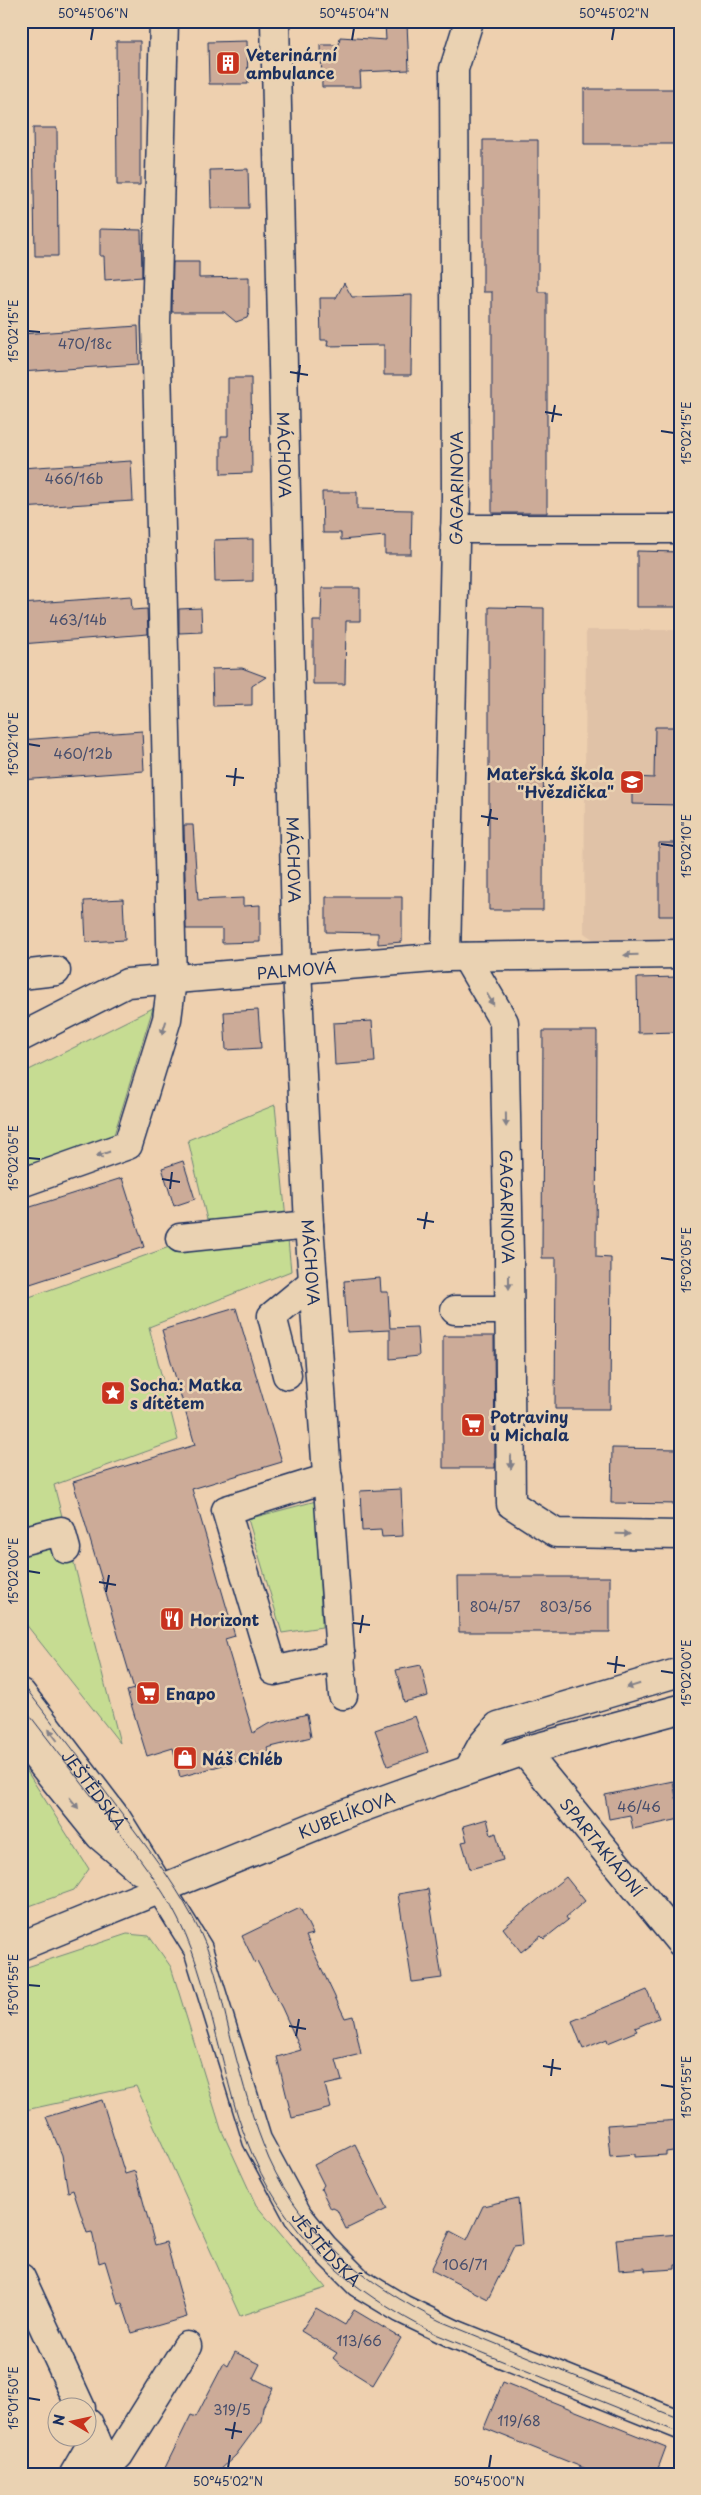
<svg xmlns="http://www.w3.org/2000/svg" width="701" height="2495" font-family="'Playpen Sans',sans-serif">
  <rect width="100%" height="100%" fill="#eed0af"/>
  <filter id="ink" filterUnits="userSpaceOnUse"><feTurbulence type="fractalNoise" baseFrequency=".02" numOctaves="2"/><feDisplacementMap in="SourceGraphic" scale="10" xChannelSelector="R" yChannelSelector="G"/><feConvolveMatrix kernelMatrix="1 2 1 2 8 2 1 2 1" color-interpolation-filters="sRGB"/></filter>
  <g filter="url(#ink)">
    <path fill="#e0c2a7" d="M586,630H680V943L600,944L584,933Z"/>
    <path fill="#c6dc92" stroke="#708678" d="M153,1008L113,1138L21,1169V1074Z
      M275,1105L291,1271L149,1327L178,1440L54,1485L120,1743L21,1618V1300L172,1246L208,1224L188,1140Z
      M316,1501L322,1627L282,1633L248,1519Z
      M21,1762L89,1869L74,1890L21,1909Z
      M127,1934L149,1936L171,1967L221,2129L256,2205L326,2288L240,2316L136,2086L21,2111V1969Z"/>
    <path fill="#ccab98" stroke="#1b2f5e" d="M407,23L409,70L360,72L361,87H322L321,45H339L340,37L386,40L385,24Z
      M116,41H140V185H117Z
      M247,41L248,84H209L208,42Z
      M584,89H680V144H584Z
      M33,128H57L58,256H35Z
      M483,140H538V292H547V513H492V292H483Z
      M248,169L249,208H211L210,170Z
      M100,229L141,230L142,277L105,280L104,256H100Z
      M173,262H199V278L249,277V313L247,318L236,322L224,312H172Z
      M344,283L352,297L412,295L411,375H384V345L327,346L328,340H321L320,298H336Z
      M138,326L139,364L21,372V334Z
      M228,378H251L252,473L221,474V436H228Z
      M131,461L133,501L21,508V468Z
      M322,492H357V509L412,510L411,554H385V536L341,540V533H323Z
      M253,539V581L215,582L214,540Z
      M637,551L680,552V607H637Z
      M322,588H360V621H346L345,684H313V621H321Z
      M131,596L132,610L147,609L148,634L21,644V604Z
      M489,607L544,608L543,910H489Z
      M201,608L202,632L179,633V609Z
      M242,668L266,677L252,686V705L213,706L212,669Z
      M655,727H680V805L632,804V777L654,778Z
      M142,731L144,771L21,780V740Z
      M184,825H193L198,900L243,898V906L260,905V942L222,943V929H186Z
      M659,843H680V916H659Z
      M326,897H402V942L378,944V933L326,932Z
      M123,899L125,940L86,942L84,901Z
      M680,977V1032L638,1033L637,978Z
      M258,1010L261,1048L226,1050L224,1012Z
      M372,1021L375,1062L335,1065L333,1023Z
      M543,1031H597L596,1257L611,1258L610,1409H555L556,1258H542Z
      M183,1161L195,1199L174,1206L162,1168Z
      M122,1178L144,1247L21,1287V1210Z
      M380,1278L381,1292H388L390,1328L417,1327L419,1356L390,1359V1330L347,1332L344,1281Z
      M236,1308L282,1462L192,1489L235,1636L225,1639L253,1733L268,1724L307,1714L311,1737L267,1748L269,1752L180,1777L173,1748L147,1756L127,1691L134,1689L73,1482L195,1445L162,1330Z
      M443,1336H494L495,1468H443Z
      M612,1448L680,1449V1504L611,1503Z
      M401,1489L403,1536L382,1537L381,1530L362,1531L360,1491Z
      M458,1577H610V1632H459Z
      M421,1665L428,1696L404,1702L396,1670Z
      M415,1716L428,1752L388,1766L375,1730Z
      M673,1781L680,1819L633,1829L630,1815L609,1819L605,1795Z
      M487,1819L491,1835L496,1833L503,1860L470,1869L462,1842L467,1841L463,1826Z
      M566,1877L585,1901L566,1917L568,1920L544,1939L541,1936L521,1952L503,1928Z
      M428,1889L442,1978L412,1982L398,1894Z
      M300,1908L313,1934L306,1936L345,2018L353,2016L361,2054L336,2060L342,2081L325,2085L331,2108L292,2118L277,2057L301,2050L282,2008L257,1961L255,1963L242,1936Z
      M647,1990L659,2018L635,2028L637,2031L608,2043L607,2039L583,2049L572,2021Z
      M102,2100L125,2174L135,2171L155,2245L166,2242L187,2317L132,2333L122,2303L118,2304L105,2261L99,2263L92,2232L87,2233L73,2190L68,2192L62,2155L46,2117Z
      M680,2120V2150L666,2152V2155L635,2157V2154L610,2156L607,2125Z
      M355,2144L387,2209L346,2229L337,2210L333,2208L331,2209L321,2189L324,2185L314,2165Z
      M518,2198L522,2245L514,2246L488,2299L431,2270L450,2231L467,2240L483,2206Z
      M680,2234V2265H675V2269L645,2271V2268L619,2270L616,2239Z
      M316,2308L345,2325L354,2310L401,2338L373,2385L341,2365L333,2358L337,2353L301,2331Z
      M235,2352L260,2364L253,2378L273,2388L263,2407L261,2421L236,2455L216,2474H162L191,2415L196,2417L224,2363L228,2366Z
      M503,2382L666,2447L656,2474H599L484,2428Z"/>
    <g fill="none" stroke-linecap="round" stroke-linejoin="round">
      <defs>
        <g id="minor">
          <path id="s1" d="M275,21L297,968L309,1225L343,1695"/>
          <path d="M455,529H680"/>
          <path id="s2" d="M446,957L456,496L454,69L469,21"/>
          <path id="s3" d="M466,957L504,1022L509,1256L511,1504L556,1533L680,1535"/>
          <path d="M21,975L56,971"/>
          <path id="s4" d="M21,1037L127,983L446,957L680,954"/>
          <path d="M21,1183L128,1145L167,1019L172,980L156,324L164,21"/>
          <path d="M180,1238L309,1225"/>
          <path d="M455,1310H509"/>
          <path d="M287,1375L272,1316L313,1282"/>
          <path d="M328,1478L226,1510L274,1671L341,1656"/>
          <path d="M21,1541L61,1531L66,1549"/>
          <path id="s5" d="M21,1693L117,1819L198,1949L257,2140L298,2216L324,2248L359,2283L402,2309L454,2334L680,2425"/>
          <path d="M21,1738L100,1836L140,1870"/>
          <path id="s6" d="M524,1751L680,1942"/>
          <path d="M469,1769L482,1745L498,1726L680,1672"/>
          <path id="s7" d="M21,1946L347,1813L408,1791L524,1751L680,1709"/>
          <path d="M21,2278L81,2408"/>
          <path d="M88,2422L111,2474"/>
          <path d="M108,2466L119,2455L187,2346"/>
          <path d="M74,2474L95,2438"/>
        </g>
      </defs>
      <use href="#minor" stroke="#1b2f5e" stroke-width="31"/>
      <use href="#minor" stroke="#ead2b2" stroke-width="28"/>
      <path stroke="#1b2f5e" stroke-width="1" d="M21,1682C57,1729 94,1776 129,1823C155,1858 181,1892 200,1932C217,1967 223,2009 233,2046C243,2084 253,2122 269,2159C303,2235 367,2285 440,2321L680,2419
        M21,1704C52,1744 83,1785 114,1825C137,1855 161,1885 178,1919C199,1960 209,2007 221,2053C228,2081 235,2111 246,2139C283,2236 348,2290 438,2335L680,2433"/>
    </g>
    <defs><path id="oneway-solid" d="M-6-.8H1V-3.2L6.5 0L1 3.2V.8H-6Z" transform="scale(1.25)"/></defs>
    <g fill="#828088">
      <use href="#oneway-solid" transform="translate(631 955) rotate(179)"/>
      <use href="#oneway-solid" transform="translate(490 999) rotate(59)"/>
      <use href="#oneway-solid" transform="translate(164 1028) rotate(107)"/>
      <use href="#oneway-solid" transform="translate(506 1120) rotate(89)"/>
      <use href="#oneway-solid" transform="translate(103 1154) rotate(161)"/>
      <use href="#oneway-solid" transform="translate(509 1282) rotate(90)"/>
      <use href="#oneway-solid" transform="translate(511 1462) rotate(90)"/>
      <use href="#oneway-solid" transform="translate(623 1534) rotate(1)"/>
      <use href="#oneway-solid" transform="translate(633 1686) rotate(163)"/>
      <use href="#oneway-solid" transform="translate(53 1735) rotate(-127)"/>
      <use href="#oneway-solid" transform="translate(74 1803) rotate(51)"/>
    </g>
  </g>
  <path fill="none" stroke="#1b2f5e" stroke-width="2" d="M91,40L93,28M352,40L354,28M612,40L614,28M28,331L40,332M290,372L308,375M298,382L300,365M545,412L562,415M552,422L555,405M661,431L674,433M28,744L40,746M226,776L244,778M234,786L236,768M481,816L498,819M488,826L491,809M661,844L674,846M28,1158L40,1159M162,1179L180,1182M170,1189L172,1172M417,1219L434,1222M424,1229L427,1212M661,1258L674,1260M28,1571L40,1573M99,1582L116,1585M106,1592L109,1575M353,1623L370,1625M360,1633L363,1615M607,1663L625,1666M661,1671L674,1673M615,1673L617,1656M28,1985L40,1986M289,2026L306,2029M296,2036L299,2019M543,2066L561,2069M551,2076L553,2059M661,2085L674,2087M28,2398L40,2400M225,2429L242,2432M232,2439L235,2422M228,2468L230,2455M489,2468L491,2455"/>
  <defs>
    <symbol id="building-square" viewBox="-11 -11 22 22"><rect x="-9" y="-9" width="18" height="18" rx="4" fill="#c8321e" stroke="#ead2b2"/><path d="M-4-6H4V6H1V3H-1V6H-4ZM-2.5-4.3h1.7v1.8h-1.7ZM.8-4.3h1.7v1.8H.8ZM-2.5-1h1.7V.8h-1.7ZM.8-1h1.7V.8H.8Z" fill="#fff"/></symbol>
    <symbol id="school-square" viewBox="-11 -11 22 22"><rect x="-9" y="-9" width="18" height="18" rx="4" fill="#c8321e" stroke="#ead2b2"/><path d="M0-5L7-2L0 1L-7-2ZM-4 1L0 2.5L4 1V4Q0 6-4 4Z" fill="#fff"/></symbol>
    <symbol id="sight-square" viewBox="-11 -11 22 22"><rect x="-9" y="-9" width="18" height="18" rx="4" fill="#c8321e" stroke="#ead2b2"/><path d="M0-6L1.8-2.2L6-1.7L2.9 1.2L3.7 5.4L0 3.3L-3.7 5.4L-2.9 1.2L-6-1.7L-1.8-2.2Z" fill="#fff"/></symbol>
    <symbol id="supermarket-square" viewBox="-11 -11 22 22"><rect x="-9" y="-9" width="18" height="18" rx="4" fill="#c8321e" stroke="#ead2b2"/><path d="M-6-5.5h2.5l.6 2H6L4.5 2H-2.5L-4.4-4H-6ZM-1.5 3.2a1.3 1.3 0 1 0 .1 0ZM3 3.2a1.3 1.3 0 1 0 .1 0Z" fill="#fff"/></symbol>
    <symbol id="restaurant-square" viewBox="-11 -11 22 22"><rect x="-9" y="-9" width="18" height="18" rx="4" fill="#c8321e" stroke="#ead2b2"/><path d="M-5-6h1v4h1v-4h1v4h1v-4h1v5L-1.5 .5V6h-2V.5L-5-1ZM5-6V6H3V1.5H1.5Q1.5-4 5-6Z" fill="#fff"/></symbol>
    <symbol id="shop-square" viewBox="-11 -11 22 22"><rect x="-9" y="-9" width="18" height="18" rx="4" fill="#c8321e" stroke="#ead2b2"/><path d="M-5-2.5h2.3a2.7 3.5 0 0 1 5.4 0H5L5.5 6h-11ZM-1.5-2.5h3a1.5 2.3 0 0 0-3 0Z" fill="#fff"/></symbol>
  </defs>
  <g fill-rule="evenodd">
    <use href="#building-square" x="214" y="49" width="28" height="28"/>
    <use href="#school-square" x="618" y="768" width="28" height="28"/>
    <use href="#sight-square" x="99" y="1379" width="28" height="28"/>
    <use href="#supermarket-square" x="459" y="1411" width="28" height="28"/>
    <use href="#restaurant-square" x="158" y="1605" width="28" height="28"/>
    <use href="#supermarket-square" x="134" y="1679" width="28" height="28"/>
    <use href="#shop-square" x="171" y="1744" width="28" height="28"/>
  </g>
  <g text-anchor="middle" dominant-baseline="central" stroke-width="5" stroke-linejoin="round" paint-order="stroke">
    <g font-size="14" fill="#474e6c">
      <text x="85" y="343">470/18c</text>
      <text x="74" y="478">466/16b</text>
      <text x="78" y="619">463/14b</text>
      <text x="83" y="753">460/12b</text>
      <text x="495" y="1606">804/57</text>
      <text x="566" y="1606">803/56</text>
      <text x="639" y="1806">46/46</text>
      <text x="465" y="2264">106/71</text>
      <text x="359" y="2340">113/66</text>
      <text x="232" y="2409">319/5</text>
      <text x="519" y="2420">119/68</text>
    </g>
    <g font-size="16" font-weight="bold" fill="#1b2f5e" stroke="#ead2b2" text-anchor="start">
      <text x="246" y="54">Veterinární<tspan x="246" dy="18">ambulance</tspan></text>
      <text x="614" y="773" text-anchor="end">Mateřská škola<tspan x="614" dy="18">"Hvězdička"</tspan></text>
      <text x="130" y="1384">Socha: Matka<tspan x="130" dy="18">s dítětem</tspan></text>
      <text x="490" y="1416">Potraviny<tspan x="490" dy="18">u Michala</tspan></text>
      <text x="190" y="1619">Horizont</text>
      <text x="166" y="1693">Enapo</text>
      <text x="202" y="1758">Náš Chléb</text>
    </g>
    <g font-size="16" fill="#1b2f5e" stroke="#ead2b2">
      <text stroke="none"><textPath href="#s1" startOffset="434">MÁCHOVA</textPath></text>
      <text stroke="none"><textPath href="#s2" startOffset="469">GAGARINOVA</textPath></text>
      <text stroke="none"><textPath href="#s1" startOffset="839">MÁCHOVA</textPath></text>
      <text stroke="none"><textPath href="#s4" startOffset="289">PALMOVÁ</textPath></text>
      <text stroke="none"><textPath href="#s3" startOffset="260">GAGARINOVA</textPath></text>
      <text stroke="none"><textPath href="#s1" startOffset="1242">MÁCHOVA</textPath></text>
      <text stroke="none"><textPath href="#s5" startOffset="121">JEŠTĚDSKÁ</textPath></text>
      <text stroke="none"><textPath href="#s7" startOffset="351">KUBELÍKOVA</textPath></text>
      <text stroke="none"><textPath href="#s6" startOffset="124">SPARTAKIÁDNÍ</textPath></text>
      <text stroke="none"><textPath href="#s5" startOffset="641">JEŠTĚDSKÁ</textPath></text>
    </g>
  </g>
  <rect width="701" height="2495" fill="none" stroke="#ead2b2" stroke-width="55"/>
  <g transform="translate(72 2422) rotate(279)"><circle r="24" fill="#ead2b2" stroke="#979190"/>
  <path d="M0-4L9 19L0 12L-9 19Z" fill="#c8321e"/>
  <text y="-8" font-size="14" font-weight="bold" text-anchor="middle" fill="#1b2f5e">N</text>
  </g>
  <rect x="28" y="28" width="646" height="2440" fill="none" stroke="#1b2f5e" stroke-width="2"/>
  <g font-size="12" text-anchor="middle" fill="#1b2f5e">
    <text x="93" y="18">50°45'06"N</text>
    <text x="354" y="18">50°45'04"N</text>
    <text x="614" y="18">50°45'02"N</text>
    <text transform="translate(14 331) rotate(-90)" y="4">15°02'15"E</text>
    <text transform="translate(687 433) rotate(-90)" y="4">15°02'15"E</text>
    <text transform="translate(14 744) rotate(-90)" y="4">15°02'10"E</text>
    <text transform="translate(687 846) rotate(-90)" y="4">15°02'10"E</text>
    <text transform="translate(14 1158) rotate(-90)" y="4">15°02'05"E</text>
    <text transform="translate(687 1260) rotate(-90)" y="4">15°02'05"E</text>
    <text transform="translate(14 1571) rotate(-90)" y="4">15°02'00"E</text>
    <text transform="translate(687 1673) rotate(-90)" y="4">15°02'00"E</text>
    <text transform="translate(14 1985) rotate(-90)" y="4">15°01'55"E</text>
    <text transform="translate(687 2087) rotate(-90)" y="4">15°01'55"E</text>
    <text transform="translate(14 2398) rotate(-90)" y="4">15°01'50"E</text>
    <text x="228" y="2486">50°45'02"N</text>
    <text x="489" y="2486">50°45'00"N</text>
  </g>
</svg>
